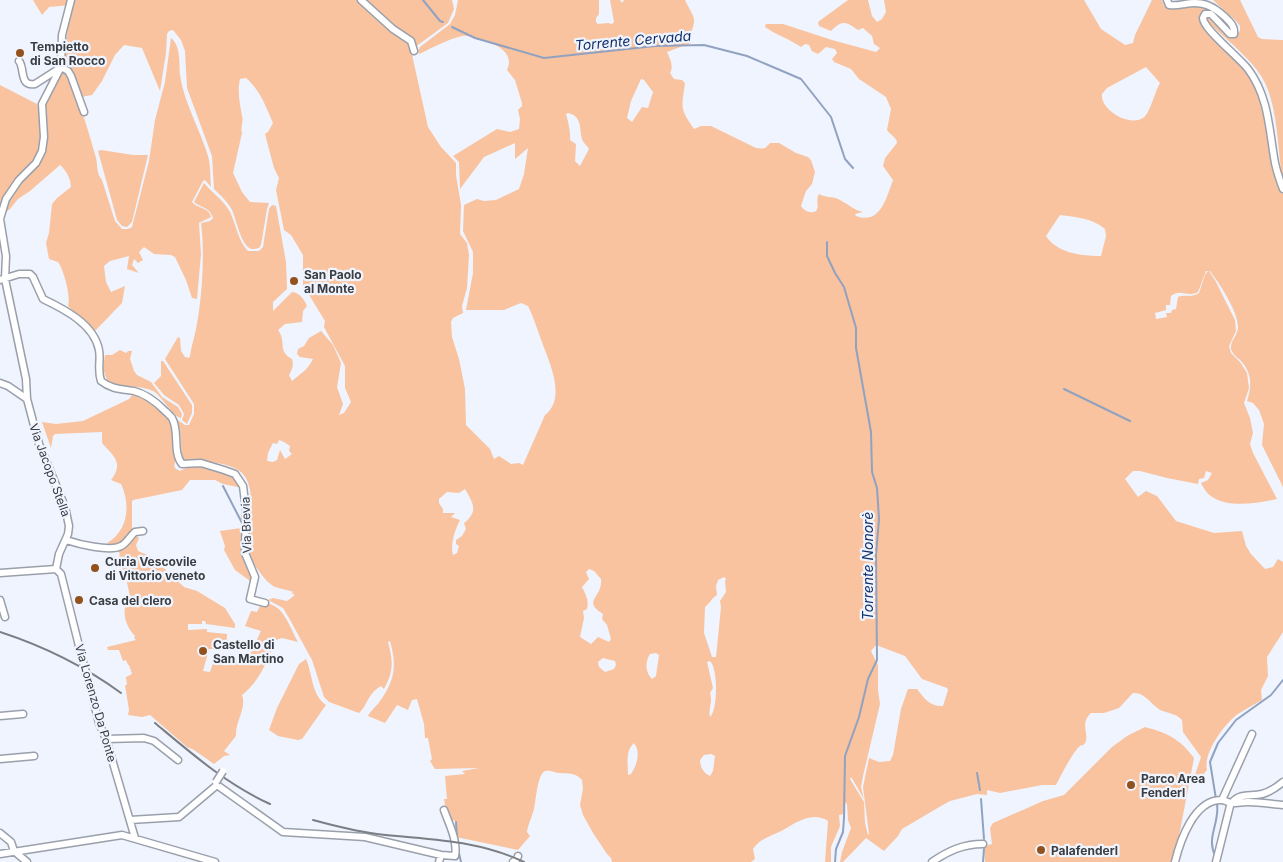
<svg xmlns="http://www.w3.org/2000/svg" width="1283" height="862" font-family="Inter,sans-serif">
  <rect width="100%" height="100%" fill="#eff4fe"/>
  <path fill="#f9c39f" fill-rule="evenodd" d="M33,0H71V5L49,7L42,15Z
    M74,0H452L454,9L448,23L411,50L428,127L441,147L456,163V175L461,205L460,234L467,243L469,255L467,288L462,306L463,313L453,318L451,322L452,337L459,359L465,389L466,425L490,449L494,459L499,456L511,464L519,463L523,465L545,415C567,398 549,362 542,342C537,329 534,318 528,306L521,303L504,310H466L473,273V252L463,231L464,205L477,199L484,201L496,200L519,189L524,174L528,148L515,159V143L484,157L460,189L459,162L453,156L497,129L510,132L519,129L520,119L518,110L522,106V103L515,80L507,70C516,51 492,42 477,39C472,37 467,35 462,36C448,39 432,48 419,54L418,51L420,47L450,24L455,15L458,0H599V14L596,18V22L598,24L608,23L612,24L614,22L610,0H620L622,3L624,0H685C694,19 698,17 689,37L691,43L667,52C670,59 674,66 670,73L674,79L682,80L685,83C682,107 679,108 694,129L701,126H711L756,148C764,149 765,149 770,143H779L796,153L808,157L811,160L815,172L812,184L806,191L801,206C804,211 811,214 816,211C820,205 815,201 819,194C826,198 831,196 838,199C847,203 853,210 863,212L855,214L856,216C880,225 886,199 893,180L883,166L885,158L897,143C897,137 890,135 887,130L891,109L886,97L859,79L851,69L834,62L832,59L837,53L835,49L826,47L818,54L812,51L809,45L805,44L801,47C790,39 776,35 765,27L766,24H783L832,40L876,52L880,48L874,44L872,36L863,28L858,30C845,21 842,20 831,31L819,26L818,22L848,0H868L872,16L877,22L882,19L886,12L884,0H1084L1101,29L1125,45L1133,43L1135,35L1152,0H1162L1164,6L1169,8L1197,2H1204L1216,8L1232,22L1235,29L1232,31L1230,30L1217,14L1209,9L1202,13L1200,17L1202,24L1256,75C1274,96 1275,158 1279,186L1283,194V487L1262,445L1264,424L1259,410L1253,403L1247,401C1252,386 1252,373 1241,361C1237,357 1233,355 1231,349C1230,341 1238,335 1238,327C1238,311 1219,283 1210,271H1209L1215,280L1235,320L1236,331L1229,346L1231,353L1240,362L1247,373L1249,388L1244,403L1250,418L1253,433L1250,444L1253,453L1277,499C1258,503 1231,508 1214,498C1208,495 1204,489 1201,483L1208,480L1212,473L1206,471L1204,478L1199,479L1198,484L1167,478L1140,471H1133L1125,479L1138,497L1146,491L1157,496L1176,521L1214,533L1242,531L1246,546L1251,554L1265,569L1273,567L1278,559L1283,562V632L1267,657L1268,676L1261,690L1262,700C1254,705 1245,709 1238,714C1224,724 1203,753 1207,770L1202,776L1195,775L1201,757L1183,732L1182,720C1177,714 1170,714 1163,711C1152,707 1146,692 1133,693L1119,708L1104,713H1091C1079,724 1090,734 1085,743C1081,748 1083,743 1079,747C1073,752 1060,777 1056,785H1042L1000,793L987,790V795L977,794L950,801L941,806L902,829L898,836L884,851L866,838L843,862H840L842,852L851,828L848,820L847,804L845,802L843,814L839,815L840,826L831,847V862H825L828,822L827,820C809,811 795,824 779,832C769,837 760,839 753,849L755,859L751,862H612L611,858L607,854L593,833L583,815L580,805L583,789L582,780C575,772 569,774 560,773C555,773 549,769 545,771C537,775 536,801 534,809C532,817 528,824 527,832L530,836L518,850L456,837L455,821C445,818 446,809 444,799H447L445,776L465,774L462,771L479,768L435,769L430,761L432,759L428,738H425L424,724L417,699L412,700L408,710L397,705L385,723L368,716C370,711 376,707 380,701C395,680 397,665 390,641L388,642C393,662 394,670 384,689L381,686C367,694 368,705 359,713L329,702L324,697L312,660L289,618L283,608L268,600L273,598L287,601L295,595L291,593L294,592C288,590 281,589 275,587C269,584 263,577 259,571C255,566 251,561 250,554C246,533 261,483 238,470C221,460 199,462 182,460L180,429L176,419L185,425H189L194,414V404L165,359L178,337L180,338L181,351L185,357L189,358L190,356C191,347 194,339 196,329C202,299 205,254 201,223L210,221L213,218C210,207 201,208 194,202L204,183C212,193 223,199 230,212C236,224 238,241 248,251H259L263,247L269,209L272,205L276,206L286,262L287,289L273,302V311L292,292C300,293 304,299 307,306L303,311L302,322L285,324L278,330C287,342 277,351 292,359C294,365 292,370 289,375L292,381C300,374 308,370 313,359L300,357L297,354L298,349L304,346L309,338L321,331L333,345L341,363L337,387L343,404L339,415L344,413L351,402L345,388V366L324,327L325,321L303,285V255L291,235L284,230L276,190L279,178L274,168L265,134L268,132L273,123C266,107 260,90 246,78L240,79C237,92 240,104 242,116C244,122 240,127 242,133L233,173L242,192L250,202L269,203L267,209L261,245L259,248C255,249 251,250 248,247C240,240 236,219 232,210C227,201 221,196 214,189L212,156L187,88L185,51L181,40L173,30L169,31L167,34L166,53L160,91L142,48L124,45L115,55L102,81L92,95L81,97L72,73L65,65L64,57L69,19ZM1146,67L1160,83C1155,91 1150,114 1143,118C1129,127 1100,110 1102,94L1107,88ZM641,79L644,80L653,92L648,108L642,107L632,122L627,118L631,101ZM568,113C582,116 579,127 582,139C583,143 587,145 589,149L580,166L575,161L576,144L570,140C571,135 568,120 566,114ZM1060,215C1076,217 1092,218 1105,229L1106,236L1101,256C1081,256 1057,253 1046,236ZM1206,271H1208L1205,275L1199,293C1192,298 1185,294 1178,297L1176,309L1172,310L1171,313H1166L1167,317L1156,319L1155,313L1166,310V305H1170L1171,296C1181,288 1187,298 1198,292ZM279,440L284,442L290,446L289,451L292,454L285,459L280,450L277,460L273,462L267,461L268,453L273,443L277,444ZM465,489C473,503 479,511 464,523L466,529L462,536L456,540V544L459,546L457,553L453,555C450,544 455,530 460,520L451,517L455,513H443V509L439,503V499L447,492L459,493ZM589,569L594,571L601,579C603,598 581,600 603,614L602,619L607,625L611,639L609,642L598,637L591,644L580,637L584,618L583,611L587,609C589,600 586,595 582,587L589,579L586,572ZM724,577L726,579L725,581L726,592L720,601L721,607L716,657H712L704,633L705,607C710,603 712,598 717,595L716,586L718,580ZM876,645L905,656L922,679L947,688L948,690L943,706C930,707 924,698 917,689H908L901,709L893,755L890,761L879,762L869,758L863,787L869,834L868,835L865,823L864,802L850,779L851,777L853,780L864,799L861,787L863,776L880,704L878,690V665L871,651ZM656,653L659,655L656,676L652,679C645,672 645,662 650,654ZM603,658L615,661L616,665L614,669L605,672L599,667L598,662ZM710,661C718,668 718,710 710,717C708,709 713,702 710,693L713,688L707,662ZM634,743C641,752 637,765 631,774L628,775C628,764 625,751 634,743ZM711,754L715,756L713,771L710,776C703,773 700,766 700,760L704,755Z
    M1213,0H1240L1258,37L1262,39L1283,40V181C1277,151 1279,113 1265,83C1256,62 1222,36 1205,19L1208,15L1236,36L1240,31V26L1237,22Z
    M171,38C181,46 179,63 180,75C184,103 200,129 208,156C211,167 210,177 211,187L205,180L203,181L192,202C198,209 209,207 211,217L199,223L201,254L197,299L192,298L186,280L175,257L171,255L154,254L144,247L139,252L143,260L138,263L134,259L132,265L139,273L127,269L129,256L110,261L104,266L106,282L111,292L125,286L122,303L94,332L68,306C71,297 64,270 58,262L49,259L46,243L49,233L52,204L57,198L71,187C71,179 66,170 60,165L30,191L18,199L10,209L3,214L8,197L41,157L43,103L63,70L67,72C79,100 88,129 96,158C98,166 96,173 102,180L115,221L122,229H128L132,227L149,161L155,120L165,82Z
    M0,85L37,104C41,116 44,131 42,143C38,163 12,193 0,210Z
    M101,150L133,155H148L132,222L127,227L122,226L117,220L98,151Z
    M120,350L126,353L128,351H132L130,359L134,371L137,375L151,382L162,397L178,407L182,414L181,418C172,416 163,397 153,391C138,384 120,389 107,380L103,369L105,355H112Z
    M161,361H163L192,405V413L187,424L182,420L184,414L179,405L164,395L154,383L161,376Z
    M134,393C146,396 162,408 169,419C176,431 179,453 174,466L176,469L180,471L192,465L211,467L232,474L242,488L223,484L215,480H190L182,490L133,500L132,502V533C125,540 117,549 107,543C128,531 131,505 121,484L111,480C125,462 112,455 102,443V432L55,434L53,436L51,448L42,422L56,424L83,421L129,399Z
    M241,528L245,555L253,575L250,581L235,570L224,550L225,546L220,531Z
    M136,535L139,538L136,545L138,551L152,557L184,587L197,591L225,608L235,624V628L206,624L205,621H202V624H188V630L207,629V632L227,634L226,649H209L203,671L210,672L214,660L218,661L219,657L226,658L233,656L239,658L250,654L261,631L245,626L251,611L257,612L261,604C282,599 290,628 298,642L282,638L276,640C266,662 262,678 242,695C247,708 235,722 236,736L224,751L230,755L224,756L214,764L194,750L187,747L150,715L142,717L128,715L129,710L125,685H127L126,677L132,674L129,665H128L126,660L123,661L119,650H108L107,647L136,640L134,638L135,636C128,629 123,618 125,607C126,602 130,597 129,592C127,578 120,565 119,550Z
    M306,659C313,675 311,694 326,705L302,739L298,740L278,736L269,730L277,708L299,664Z
    M1145,727C1168,733 1180,739 1194,758L1174,862H985L984,846L992,844L990,828L993,823L1043,801L1064,795L1112,747L1127,736Z"/>
  <g fill="none" stroke-linecap="round" stroke-linejoin="round">
    <path stroke="#91a2c1" stroke-width="2" d="M423,0L440,21L443,22
      M452,27L475,38L544,58L655,46L704,45L747,56L801,79L831,117L845,159L853,168
      M827,242V256L835,273L844,287L856,328V348L871,432L872,472L877,488L879,519L876,555L877,660L868,679L859,717L845,756L844,818L843,832L836,849L835,862
      M1064,389L1130,421
      M223,486L242,523
      M977,773L980,790
      M981,799L984,839
      M1216,799L1210,762L1218,743L1236,720L1271,695L1283,680
      M456,822L457,838
      M458,849L461,862
      M1215,855C1206,838 1220,822 1217,804
      M983,862L984,849"/>
    <defs>
      <path id="minor" d="M361,0L393,29L411,41L414,51
        M1167,0L1169,5C1175,6 1179,5 1185,4C1202,1 1212,5 1225,17C1230,22 1235,26 1234,34H1230L1211,14H1205L1203,18C1203,29 1239,57 1248,69C1269,97 1269,130 1275,163C1277,172 1280,181 1283,189
        M19,61C25,68 19,87 35,84L60,68
        M61,67L62,35L71,0
        M61,67L68,71L71,76L84,112
        M0,280L19,274H30L33,277L43,299C64,309 94,324 99,350C101,361 97,369 101,381C111,389 121,389 134,391C146,394 155,401 164,410C166,412 170,415 172,418C180,432 172,451 182,464L201,463L224,470L235,474L243,486L246,510L245,553L255,577L250,599L265,603
        M0,383L8,386L27,399
        M66,540C78,544 110,552 121,546C127,543 130,536 135,532L143,531
        M56,569L59,554L68,534L69,526L65,507L39,444L27,399L26,379L5,279L6,256L0,219L6,199L19,180L36,163L42,151L44,137L42,104L61,67
        M56,569L61,574L84,666
        M0,573L56,569
        M0,600L5,617
        M87,675L99,723L106,739L135,838
        M0,716L23,714
        M106,739L144,738L154,741L178,760
        M0,759L34,756
        M1222,800L1252,734
        M130,820L179,817L217,785L283,832L365,837L441,855L455,856C458,841 449,824 444,810
        M0,833L11,842L14,851
        M14,851L27,862
        M0,854L122,835L215,862
        M439,862L441,855
        M513,862L517,859L518,856
        M932,862C948,851 963,844 983,844
        M1175,862C1180,841 1194,800 1221,800C1225,800 1229,803 1232,803C1238,803 1243,802 1248,802C1260,802 1271,804 1283,805
        M1216,862L1230,806C1237,792 1249,797 1262,794C1270,792 1277,787 1283,782"/>
    </defs>
    <use href="#minor" stroke="#9aa0ab" stroke-width="9"/>
    <use href="#minor" stroke="#fff" stroke-width="6"/>
    <path stroke="#7a7e85" stroke-width="2" d="M0,632C43,646 84,666 121,693
      M155,723C191,753 226,784 270,804
      M313,820C335,826 355,831 377,834C428,840 476,839 524,862"/>
    <defs>
      <path id="minor-bridge" d="M84,666L87,675
        M216,782L223,771"/>
    </defs>
    <use href="#minor-bridge" stroke="#9aa0ab" stroke-width="9" stroke-linecap="butt"/>
    <use href="#minor-bridge" stroke="#fff" stroke-width="6"/>
  </g>
  <g fill="#92511d" stroke="#eff4fe" stroke-width="2">
    <circle cx="20" cy="53" r="5"/>
    <circle cx="294" cy="281" r="5"/>
    <circle cx="95" cy="568" r="5"/>
    <circle cx="79" cy="600" r="5"/>
    <circle cx="203" cy="651" r="5"/>
    <circle cx="1131" cy="785" r="5"/>
    <circle cx="1041" cy="850" r="5"/>
  </g>
  <g text-anchor="middle" dominant-baseline="central" stroke-width="4.5" stroke-linejoin="round" paint-order="stroke">
    <g font-size="12" font-weight="bold" fill="#3a3d42" stroke="#eff4fe" text-anchor="start">
      <text x="30" y="46">Tempietto<tspan x="30" dy="14">di San Rocco</tspan></text>
      <text x="304" y="274">San Paolo<tspan x="304" dy="14">al Monte</tspan></text>
      <text x="105" y="561">Curia Vescovile<tspan x="105" dy="14">di Vittorio veneto</tspan></text>
      <text x="89" y="600">Casa del clero</text>
      <text x="213" y="644">Castello di<tspan x="213" dy="14">San Martino</tspan></text>
      <text x="1141" y="778">Parco Area<tspan x="1141" dy="14">Fenderl</tspan></text>
      <text x="1051" y="850">Palafenderl</text>
    </g>
    <g font-size="12" fill="#3a3d42" stroke="#eff4fe">
      <text transform="translate(50 470) rotate(70)">Via Jacopo Stella</text>
      <text transform="translate(246 525) rotate(-92)">Via Brevia</text>
      <text transform="translate(96 703) rotate(74)">Via Lorenzo Da Ponte</text>
    </g>
    <g font-size="14" font-style="italic" fill="#122f6b" stroke="#eff4fe">
      <text transform="translate(633 40) rotate(-5)">Torrente Cervada</text>
      <text transform="translate(867 566) rotate(-90)">Torrente Nonorè</text>
    </g>
  </g>
</svg>
